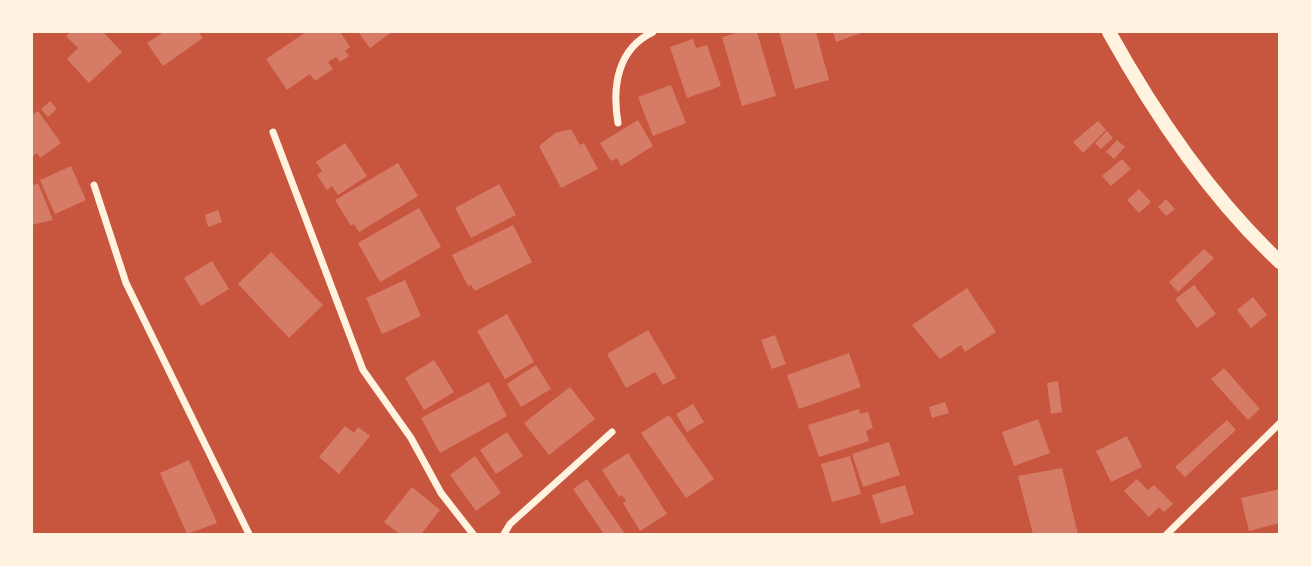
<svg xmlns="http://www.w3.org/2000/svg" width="1311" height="566" font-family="Lato,sans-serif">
  <rect width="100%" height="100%" fill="#c8553d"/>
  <path fill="#d67c66" d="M71,32H103L122,52L89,83L67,59L78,48L66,36Z
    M164,32H198L203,38L163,66L147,43Z
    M306,32H340L350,47L345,51L349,56L340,62L336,57L328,62L333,69L315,81L310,74L287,90L266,59Z
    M358,32H392L370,48Z
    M741,32H757L776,96L742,106L722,37Z
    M779,32H816L829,80L795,89Z
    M833,32H864L836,42Z
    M693,39L696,48L707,45L721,86L687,98L670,47Z
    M671,85L686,123L653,136L638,97Z
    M50,101L57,109L48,117L41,109Z
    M38,111L61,143L40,158L37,153L32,157V115Z
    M638,120L653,146L621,166L617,158L611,161L600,143Z
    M1098,121L1106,130L1083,153L1073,142Z
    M571,129L580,145L584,143L598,169L561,188L539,146L555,133Z
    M1107,131L1113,138L1101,149L1095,143Z
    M1117,140L1125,147L1114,159L1106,152Z
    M345,143L367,176L338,195L332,186L327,190L317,175L322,171L316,162Z
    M1122,159L1131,169L1111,186L1102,176Z
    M398,163L418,196L359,232L354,224L351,226L335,200Z
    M71,166L86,200L55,214L40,180Z
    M38,183L53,220L32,225V186Z
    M499,184L516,215L471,238L455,208Z
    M1139,189L1151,202L1139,213L1127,200Z
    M1166,199L1175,209L1166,216L1158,207Z
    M419,208L441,247L380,282L358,243Z
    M218,210L222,222L208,227L205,215Z
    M513,225L532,262L475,291L471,285L468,286L452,255Z
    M1204,249L1214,258L1178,292L1169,282Z
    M271,252L323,305L289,338L238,284Z
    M212,261L229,289L201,306L184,278Z
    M405,280L421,316L382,334L366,298Z
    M1194,285L1216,314L1197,328L1175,299Z
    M967,288L996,332L965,352L961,345L940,359L912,325Z
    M1253,297L1267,315L1251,328L1237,310Z
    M507,314L534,362L505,379L477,331Z
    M648,330L676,378L663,385L655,372L626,388L607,354Z
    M775,335L786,364L772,369L761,340Z
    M849,353L861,387L799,409L787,375Z
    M434,360L454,392L424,410L405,378Z
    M536,365L551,389L521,407L507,384Z
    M1224,368L1260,409L1248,420L1211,379Z
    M1058,381L1062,412L1051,414L1047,383Z
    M489,382L507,416L440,453L421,418Z
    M570,387L595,419L549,455L524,423Z
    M945,402L949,413L932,418L929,407Z
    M693,404L704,422L687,432L676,414Z
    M859,409L860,414L868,412L873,428L866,431L869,441L819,457L808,425Z
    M669,415L714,479L686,498L641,433Z
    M1038,419L1050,453L1014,466L1002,432Z
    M1227,420L1236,430L1185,477L1175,467Z
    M345,426L354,433L358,427L370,436L339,474L319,457Z
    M507,432L523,456L496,474L480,450Z
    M1127,436L1142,467L1111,482L1096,451Z
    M889,442L900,475L863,487L852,454Z
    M628,453L667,514L640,531L623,503L626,501L622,495L619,497L602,470Z
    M475,456L501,493L476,511L450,475Z
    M850,456L861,494L832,502L821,464Z
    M189,460L217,523L187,534L160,473Z
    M1062,468L1078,534H1033L1018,476Z
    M587,479L625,534H604L573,489Z
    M1137,479L1148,490L1154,485L1173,504L1164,512L1159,507L1149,517L1124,491Z
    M905,485L914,514L881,524L872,495Z
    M412,487L440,510L421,534H400L384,522Z
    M1280,489V523L1249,531L1241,498Z"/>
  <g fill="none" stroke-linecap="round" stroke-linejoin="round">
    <path stroke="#fff3e0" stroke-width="7" d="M618,123C612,87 617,49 653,32
      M273,132L363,370L411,438L441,493L473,534
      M94,185L126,283L249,534
      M504,534L510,524L612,432
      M1167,534L1280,423"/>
    <path stroke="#fff3e0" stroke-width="14" d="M1109,32C1155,115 1210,197 1280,262"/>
  </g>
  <rect width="1311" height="566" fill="none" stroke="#fff3e0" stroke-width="66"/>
</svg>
